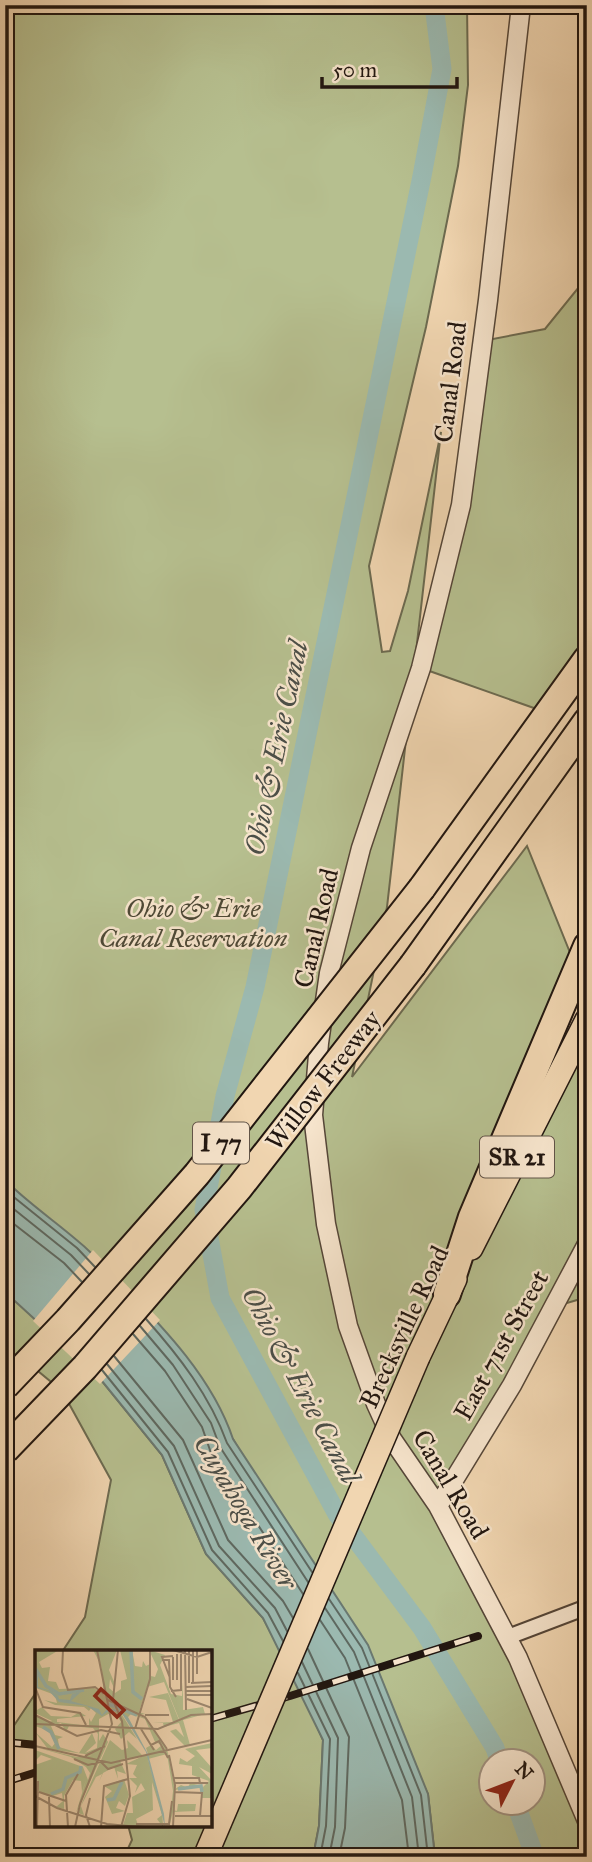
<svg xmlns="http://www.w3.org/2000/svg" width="592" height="1862" font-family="'IM FELL Great Primer',serif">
  <rect width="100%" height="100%" fill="#f1d6b1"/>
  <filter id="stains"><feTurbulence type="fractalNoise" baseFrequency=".00286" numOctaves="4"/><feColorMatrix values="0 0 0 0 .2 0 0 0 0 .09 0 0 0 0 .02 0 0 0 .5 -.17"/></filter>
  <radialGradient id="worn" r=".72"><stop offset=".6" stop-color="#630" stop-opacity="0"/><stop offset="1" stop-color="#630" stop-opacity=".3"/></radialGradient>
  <path fill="#b6bf8f" stroke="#6c6a50" stroke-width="2" fill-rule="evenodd" d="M5,5H467L468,85L458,166L426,327L369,566L382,652L390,651L408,591L441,432L387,907L352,1077L527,846L577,970L472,1217L587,1020V1322L579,1324L584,1298L553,1307L439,1506L587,1821V1857H435L428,1794L233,1439L102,1381L162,1455L206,1554L263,1618L302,1692L323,1740L319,1826L313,1857H124L132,1840L128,1825H210V1652H62L85,1617L111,1480L62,1391L27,1362L5,1358V1292L24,1308L20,1195L5,1180ZM490,1760H532V1802H490Z
    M587,277V659L548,713L421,668L461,505L482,341L545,329Z
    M37,1691V1745L5,1742V1739Z"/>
  <path fill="#9bb9b0" stroke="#6a7870" stroke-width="2" d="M5,1180C28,1203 55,1221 79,1242C94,1254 107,1270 121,1284C165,1329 213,1379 233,1439L368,1645L428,1794L435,1857H313L319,1826L323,1740L263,1618L206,1554L162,1455L102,1381L5,1292Z"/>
  <path fill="#f1d6b1" d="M93,1250L160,1320L100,1384L33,1321Z"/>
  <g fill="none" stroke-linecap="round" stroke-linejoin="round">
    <path stroke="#5e6860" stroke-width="2" d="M5,1190L77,1248L95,1267
      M5,1202L71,1255L89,1274
      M5,1217L64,1263L82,1282
      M146,1319C179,1356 210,1396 227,1443L312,1572
      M140,1326L173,1365L211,1423L220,1447L308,1582
      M133,1334L165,1371L202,1427L211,1453L303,1594
      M114,1356L183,1440L228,1540L283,1601L293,1618
      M107,1364L174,1446L219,1546L275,1608L287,1631
      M102,1370L168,1452L212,1550L268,1613L283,1641
      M329,1599L362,1648L421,1795L428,1857
      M325,1608L354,1652L412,1797L419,1857
      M320,1620L345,1658L402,1800L409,1857
      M308,1649L349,1737L345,1828L339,1857
      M302,1662L338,1738L335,1827L329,1857
      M298,1673L330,1739L326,1826L320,1857"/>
    <path stroke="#9bb9b0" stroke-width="19" d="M434,5L442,69L422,176L255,987L225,1096L204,1210L220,1298L337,1514L422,1628L495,1748L499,1760
      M515,1802L535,1857"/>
    <defs>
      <path id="minor" d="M508,1637L587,1607"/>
      <path id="tertiary" d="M521,5L488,300L461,505L421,668L361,848L329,973L319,1043L313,1115L326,1224L348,1326L376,1404L392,1439L438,1506L518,1658L587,1821
        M438,1506L512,1385L587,1244"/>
      <path id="primary" d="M471,1248L587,1020
        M418,1357L455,1279"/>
      <path id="motorway" d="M422,888L587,659
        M413,965L587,721
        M447,1294L472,1217L587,946"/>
    </defs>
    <use href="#minor" stroke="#554638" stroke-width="18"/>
    <use href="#tertiary" stroke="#554638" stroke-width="21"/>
    <use href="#primary" stroke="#211610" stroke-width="26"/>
    <use href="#motorway" stroke="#211610" stroke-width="30"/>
    <use href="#minor" stroke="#f6e4cc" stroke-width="14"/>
    <use href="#tertiary" stroke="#f6e4cc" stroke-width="18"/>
    <use href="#primary" stroke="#f1d6b1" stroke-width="23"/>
    <use href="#motorway" stroke="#f1d6b1" stroke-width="26"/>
    <defs>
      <path id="rail" d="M210,1719L290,1696L478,1636
        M5,1742L37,1745
        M5,1782L37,1772"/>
    </defs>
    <use href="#rail" stroke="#211610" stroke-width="8"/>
    <use href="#rail" stroke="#f6e4cc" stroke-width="5" stroke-dasharray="16" stroke-linecap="butt"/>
    <defs>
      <path id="primary-bridge" d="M205,1857L418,1357"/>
      <path id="motorway-bridge" d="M5,1386L68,1320L197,1174L422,888
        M5,1450L85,1367L239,1188L413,965"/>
    </defs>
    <use href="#primary-bridge" stroke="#211610" stroke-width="26" stroke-linecap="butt"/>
    <use href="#motorway-bridge" stroke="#211610" stroke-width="30" stroke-linecap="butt"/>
    <use href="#primary-bridge" stroke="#f1d6b1" stroke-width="23"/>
    <use href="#motorway-bridge" stroke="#f1d6b1" stroke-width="26"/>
  </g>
  <g text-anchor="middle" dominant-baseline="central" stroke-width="5" stroke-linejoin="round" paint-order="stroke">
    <g fill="#f6e4cc" stroke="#615448" stroke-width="2">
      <rect x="193" y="1122.5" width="56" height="41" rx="5"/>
      <rect x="480" y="1136.5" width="74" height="41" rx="5"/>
    </g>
    <g font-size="24" font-weight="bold" fill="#211610">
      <text x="221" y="1143">I 77</text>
      <text x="517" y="1157">SR 21</text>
    </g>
    <g font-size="26" fill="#211610" stroke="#f6e4cc">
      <text transform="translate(450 382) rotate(-83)">Canal Road</text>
      <text transform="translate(316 928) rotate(-77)">Canal Road</text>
      <text transform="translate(323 1080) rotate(-52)">Willow Freeway</text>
      <text transform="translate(404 1327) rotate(-65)">Brecksville Road</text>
      <text transform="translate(501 1345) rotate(-61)">East 71st Street</text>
      <text transform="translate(451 1484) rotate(59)">Canal Road</text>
    </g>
    <g font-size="26" font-style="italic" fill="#4e4936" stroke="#f6e4cc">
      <text x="193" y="908">Ohio &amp; Erie<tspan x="193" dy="30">Canal Reservation</tspan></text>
    </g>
    <g font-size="28" font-style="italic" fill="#4c4f48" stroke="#f6e4cc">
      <text transform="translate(276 748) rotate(-78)">Ohio &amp; Erie Canal</text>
      <text transform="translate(301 1385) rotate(62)">Ohio &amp; Erie Canal</text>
      <text transform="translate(246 1512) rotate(59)">Cuyahoga River</text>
    </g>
  </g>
  <g transform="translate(35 1650)">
    <rect width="177" height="177" fill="#f1d6b1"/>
    <path d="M0,0H24L4,12L7,18L15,17L13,31L21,32L24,39L59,38L69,45L66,15L58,0H82L74,20L80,34L79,38L75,29L74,38L80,43L86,39V31L92,29L85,0H97L100,16L107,17L108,11L111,16L115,14L116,26L120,27L123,19L114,0L130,5L125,15L136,44L147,46L148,32V60L168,57L170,64L148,70L155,95L150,96L135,81L141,79L149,87L144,73L129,77L128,73H117L138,72L131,50L114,47L133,43L144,70L150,68L144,69L129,32L112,37L104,62L110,64L103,65L112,69L130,95L133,103L140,139L146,135L153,138L155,133L167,136L140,140L138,160L142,161L143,154H161L160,161L138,162L134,177L138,141L132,104L113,109L127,161L128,175V177L122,169L127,165L117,132L118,160L101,169L103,175L117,177L88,175L92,163H98L97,147L110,140L106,133L100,143L102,136L94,128H102L98,124L102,115L91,114L108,106L85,111L91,124L82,121L83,129L79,117L68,123L64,132L67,124L61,127L46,156L49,165L43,163L49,148L75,90L87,100L93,98L92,90L108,106L113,104L111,98L116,95L121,100L127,95L120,92L110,69L96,64L91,69L84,60L102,89L94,82L86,89L80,79L86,72L79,61L64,69V91L68,84L73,92L41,163L51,130L47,142L46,131L38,130L29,146V159L21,157L28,151L27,143L15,147L4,142L0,115L17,109L6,105L0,111V100L48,117L53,130L55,123L51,117L36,107L0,97L42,107L57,105L13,99L0,82L17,97L21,92L14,81L0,76V65L14,72L17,71L0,63V48L2,60L7,57L16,66L36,67L45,62L51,66L22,69V72L54,76V68L56,72L61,63L56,58L54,61L49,57L20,55L9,50L22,53L20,45L1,38ZM26,73L31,82L34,76L58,78L63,84L62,98L50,103L61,93L57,83L44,103L24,97L23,89L28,87L20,85L16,76ZM177,93V98L161,100L177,118V124L164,117L177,131V148H167V138L174,131L157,125V116L144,114L145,108L152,112L160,106L150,99ZM89,129L94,145L90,156L84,151L81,158L90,161L77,164L70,147L77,141L69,136Z" fill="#b6bf8f" fill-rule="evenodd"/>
    <path d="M0,20L3,24V37L16,41L23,46L24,49L35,50L37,44L46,42L36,51L64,59L67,65L71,60L78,59L86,61L93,67L113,104L129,164L130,177L111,102L86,62L74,61L67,66L52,56L24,52L14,41L2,38Z" fill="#9bb9b0"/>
    <path fill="none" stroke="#9bb9b0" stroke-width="3.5" d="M96,0L98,42L107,49M0,18L11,36L24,44L49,40M74,54L102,65M8,77L16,82L24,99M143,139L166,136L167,142M16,144L28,139L31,128L45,122L46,116M72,150L79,149L87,132"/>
    <path fill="none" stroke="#9e8971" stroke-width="2" d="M28,0L27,22L33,40L60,37L69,44M83,0L78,50L87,71L95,146L86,177M138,0L162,7L177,2M150,0L151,60M154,0V33M142,4V30M138,7V30M127,10H134L135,37L141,47M162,24V0M135,28L127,7L138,6M158,32V0M156,33L177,32M0,37L8,57L45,63L51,75M151,37L177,36M136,41L146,40V0M151,41H177M151,45H177M152,49L177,58M73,50L110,67L132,99M0,65L42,86L66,80L85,84M110,65H134M0,74L123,79L156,65L177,64M100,79L115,29V0M106,79L119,100M116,95L124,91L133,108M0,96L76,113L177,90M134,105L140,135L138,177M50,106L70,96M39,109L53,115L65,112M65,111L73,119L88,114M139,128H164L165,133M140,133H173M4,142L31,151M140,142L167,143L165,166M0,146L22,158L72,174L104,177M14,147L15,177M140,166H177M101,174H135M134,174L137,151M2,176L3,131M33,177L31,145L43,124M40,177L45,154L77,74L62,0M55,177L51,165L55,148M66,177L69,136L93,129"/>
    <path fill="#8f2418" fill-opacity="0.15" stroke="#8f2418" stroke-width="3.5" d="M66,39L89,60L82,67L60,46Z"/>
    <rect width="177" height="177" fill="none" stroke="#211610" stroke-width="3.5"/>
  </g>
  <rect width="592" height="1862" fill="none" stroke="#f1d6b1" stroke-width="28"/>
  <rect x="7" y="7" width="578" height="1848" fill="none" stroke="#211610" stroke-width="3.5"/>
  <rect x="14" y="14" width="564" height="1834" fill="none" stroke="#211610" stroke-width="2"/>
  <g transform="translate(512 1782) rotate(48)"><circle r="33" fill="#f6e4cc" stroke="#a19281" stroke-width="2"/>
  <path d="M0-5L12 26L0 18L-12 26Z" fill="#8f2418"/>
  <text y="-10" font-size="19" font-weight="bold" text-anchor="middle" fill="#211610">N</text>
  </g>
  <path d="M322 77v10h135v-10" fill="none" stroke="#211610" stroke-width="3.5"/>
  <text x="333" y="77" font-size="21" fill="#211610" stroke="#f6e4cc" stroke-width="5" paint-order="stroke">50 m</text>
  <rect width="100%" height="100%" filter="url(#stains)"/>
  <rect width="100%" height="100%" fill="url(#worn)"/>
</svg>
